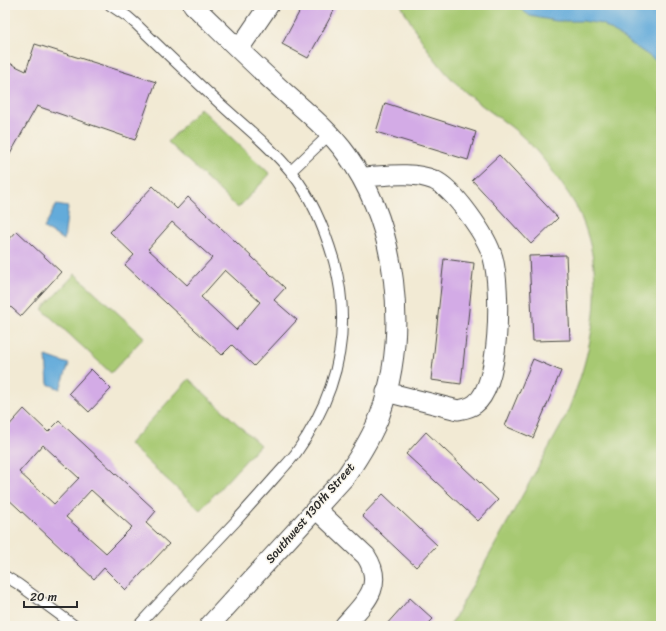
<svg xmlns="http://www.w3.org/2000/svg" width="666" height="631" font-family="Sriracha,sans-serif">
  <rect width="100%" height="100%" fill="#f7f3e8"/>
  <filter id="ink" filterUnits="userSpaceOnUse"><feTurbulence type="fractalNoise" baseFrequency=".025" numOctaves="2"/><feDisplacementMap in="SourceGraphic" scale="8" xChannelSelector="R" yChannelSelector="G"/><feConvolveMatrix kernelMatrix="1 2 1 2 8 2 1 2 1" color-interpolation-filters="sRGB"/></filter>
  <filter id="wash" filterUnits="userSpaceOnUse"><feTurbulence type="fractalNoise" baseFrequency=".012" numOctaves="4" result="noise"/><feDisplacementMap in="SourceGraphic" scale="16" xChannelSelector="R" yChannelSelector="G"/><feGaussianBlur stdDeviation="0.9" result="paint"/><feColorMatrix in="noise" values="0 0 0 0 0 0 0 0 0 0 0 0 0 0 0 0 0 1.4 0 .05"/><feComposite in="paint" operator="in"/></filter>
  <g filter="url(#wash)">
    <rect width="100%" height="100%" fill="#f2ead4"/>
    <path fill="#a7c972" stroke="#697a4e" d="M401,5H661V626H450L563,422C593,355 611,275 576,206C568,192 558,179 549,166C541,157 534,147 525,139C510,124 491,113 475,100C440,72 422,43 401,5Z
      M200,108L270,174L238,208L168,142Z
      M75,274L144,337L111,373L42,309Z
      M189,379L260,445L200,510L129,444Z"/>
    <path fill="#63abda" stroke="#476b82" d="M515,5H661V64L602,24L583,21H556L530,16Z
      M56,205L68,207L64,240L44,228Z
      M46,356L69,364L60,389L48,384Z"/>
    <g id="blocks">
      <path fill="#d3abe6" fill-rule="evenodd" d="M303,5H337L308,58L282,44Z
        M35,44L156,82L135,140L37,106L5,163V61L26,71Z
        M385,103L476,132L468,160L376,132Z
        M499,155L558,218L531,244L472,180Z
        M153,186L177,209L188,197L285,288L274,300L297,320L254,366L232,345L222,355L125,265L134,255L110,232ZM172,222L212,258L187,285L148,249ZM225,270L260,302L236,330L201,297Z
        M17,231L61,272L21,316L5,302V244Z
        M566,255L570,340L533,341L529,256Z
        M444,259L474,263L461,384L431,380Z
        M533,359L561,371L533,438L505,426Z
        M91,369L111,389L89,412L69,393Z
        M24,409L48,432L59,421L156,511L146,523L169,544L126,590L104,568L94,579L5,496V430ZM43,445L79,478L54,504L19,472ZM91,490L132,527L106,553L66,517Z
        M426,432L498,500L478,521L406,454Z
        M383,494L437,545L416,567L362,516Z
        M410,598L433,619L426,626H385Z"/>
    </g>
  </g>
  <g filter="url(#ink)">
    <use href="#blocks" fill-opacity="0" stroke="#494844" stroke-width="1"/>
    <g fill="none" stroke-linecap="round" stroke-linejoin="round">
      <defs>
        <path id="lane" d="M110,5L128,17L136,24C166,53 196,82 227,110C249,130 273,149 292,173C312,198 325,230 334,261C353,330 337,395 296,453C290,461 282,469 276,476C263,491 249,506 236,521C203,556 170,591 138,626
          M291,171L330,134
          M5,576L18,584L75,626"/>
        <path id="street" d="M193,5C223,34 252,63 283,91C305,111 329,130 347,155C398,226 409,333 380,415C372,437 359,457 346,476L209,626
          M239,49L269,5
          M362,177C385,176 411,171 434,180C454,189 487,236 493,258C501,288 501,385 475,404C470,408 463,409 458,410L386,392
          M316,509L366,556C386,587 363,604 344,626"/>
      </defs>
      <use href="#lane" stroke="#494844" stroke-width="12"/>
      <use href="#street" stroke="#494844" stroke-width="21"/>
      <use href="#lane" stroke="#fff" stroke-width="10"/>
      <use href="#street" stroke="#fff" stroke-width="19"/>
    </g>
  </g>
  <g text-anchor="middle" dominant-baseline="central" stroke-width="3" stroke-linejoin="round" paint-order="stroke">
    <g font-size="12" fill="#2b2b2b" stroke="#f7f3e8">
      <text transform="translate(310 513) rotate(-49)">Southwest 130th Street</text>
    </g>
  </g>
  <rect width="666" height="631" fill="none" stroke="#f7f3e8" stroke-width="20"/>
  <path d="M24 601v6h53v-6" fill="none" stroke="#2b2b2b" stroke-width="2"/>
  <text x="30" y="601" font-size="12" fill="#2b2b2b" stroke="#f7f3e8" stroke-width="3" paint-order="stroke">20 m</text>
</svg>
